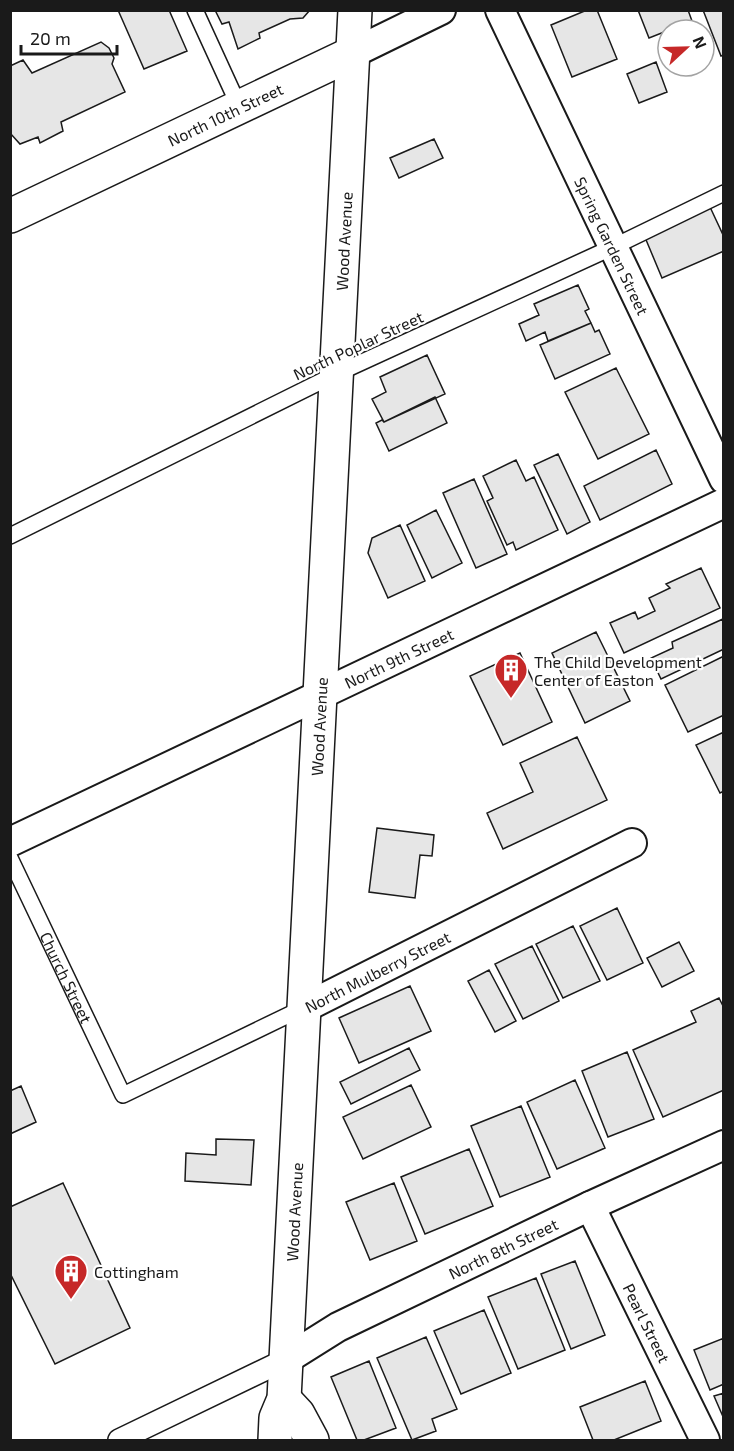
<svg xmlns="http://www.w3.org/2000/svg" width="734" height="1451" font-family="'Exo 2',sans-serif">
  <rect width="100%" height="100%" fill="#fff"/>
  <path fill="#e6e6e6" stroke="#1a1a1a" stroke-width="1.5" d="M118,10H169L187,51L144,69Z
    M215,10H310L303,18L290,19L259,33L260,38L238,49L229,22L222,24Z
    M587,10H597L617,59L572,77L551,25Z
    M638,10H688L692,21L649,38Z
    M703,10H724V55L721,56Z
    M101,42L109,48L114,58L112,64L125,92L61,122L63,131L40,143L38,137L20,144L10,133V66L23,60L32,73Z
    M656,62L667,92L639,103L627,74Z
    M434,139L443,158L399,178L390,158Z
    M710,207L724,237V251L662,278L644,235Z
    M578,285L589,309L585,311L591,323L548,341L545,332L526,341L519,324L539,315L534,304Z
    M591,323L595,332L599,330L610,354L555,379L540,345Z
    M427,355L445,394L384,422L372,399L386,392L380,377Z
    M616,368L649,434L598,459L565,392Z
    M435,397L447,423L389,451L376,423L382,420L384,422Z
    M656,450L672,484L600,520L584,486Z
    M558,454L590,522L567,534L534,465Z
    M516,460L526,481L534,477L558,530L516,550L513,542L507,545L487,501L493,498L483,476Z
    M474,479L507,554L476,568L443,493Z
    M436,510L462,563L432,578L407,525Z
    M400,525L425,581L388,598L368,553L372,538Z
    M701,568L720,608L624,653L610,623L635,612L638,619L655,611L649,598L670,588L666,584Z
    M723,619L724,649L661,679L651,658L673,648L672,642Z
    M596,632L630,701L585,723L552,653Z
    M520,653L552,722L503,745L470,676Z
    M724,656V715L688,732L665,685Z
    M724,732V791L720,793L696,745Z
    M577,737L607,800L503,849L487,813L533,792L520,763Z
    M377,828L434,835L432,856L420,855L415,898L369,892Z
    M617,908L643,963L607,980L580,926Z
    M573,926L600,981L563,998L536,944Z
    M679,942L694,971L662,987L647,958Z
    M532,946L559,1001L523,1019L495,964Z
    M489,970L516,1021L495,1032L468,981Z
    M410,986L431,1031L359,1063L339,1018Z
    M719,998L724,1008V1090L663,1117L633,1050L696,1022L691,1011Z
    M409,1048L420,1070L351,1104L340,1082Z
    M627,1052L654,1119L608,1137L582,1071Z
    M575,1080L605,1148L557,1169L527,1102Z
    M411,1085L431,1127L363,1159L343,1117Z
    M21,1086L36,1122L10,1134V1091Z
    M521,1106L550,1177L500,1197L471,1126Z
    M216,1139L254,1140L251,1185L185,1181L186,1153L216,1155Z
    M469,1149L493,1206L425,1234L401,1177Z
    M63,1183L130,1328L55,1364L10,1273V1207Z
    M394,1183L417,1241L370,1260L346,1202Z
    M575,1261L605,1335L571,1349L541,1274Z
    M536,1278L565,1350L518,1369L488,1297Z
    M484,1310L511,1373L461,1394L434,1331Z
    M426,1337L457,1409L432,1419L436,1431L412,1440L377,1358Z
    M724,1338V1384L710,1390L694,1350Z
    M369,1361L396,1428L364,1440H357L331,1377Z
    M645,1381L661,1421L614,1440H593L580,1407Z
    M724,1393V1419L714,1396Z"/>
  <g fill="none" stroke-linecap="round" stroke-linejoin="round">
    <defs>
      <g id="service">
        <path d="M195,10L239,106"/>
        <path d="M10,536L336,374L613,247L724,193"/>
        <path id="s1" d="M10,858L123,1095L303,1008"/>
      </g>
      <path id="pedestrian" d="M119,1440L287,1359"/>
      <g id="minor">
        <path id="s2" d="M500,10L724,479"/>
        <path d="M353,53L441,10"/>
        <path id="s3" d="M10,842L724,503"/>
        <path id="s4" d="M304,1008L632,843"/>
        <path id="s5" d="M590,1206L705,1440"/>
        <path id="s6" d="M287,1359L338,1327L590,1206L724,1145"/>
      </g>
      <g id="tertiary">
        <path id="s7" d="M10,216L353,53"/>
        <path d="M284,1399L298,1414L312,1440"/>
      </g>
      <g id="secondary">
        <path id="s8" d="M275,1440L276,1418L284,1399L355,10"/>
      </g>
    </defs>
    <use href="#service" stroke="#1a1a1a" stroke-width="18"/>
    <use href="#pedestrian" stroke="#1a1a1a" stroke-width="24"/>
    <use href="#minor" stroke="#1a1a1a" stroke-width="32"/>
    <use href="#tertiary" stroke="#1a1a1a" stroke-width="36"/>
    <use href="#secondary" stroke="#1a1a1a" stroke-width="36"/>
    <use href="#service" stroke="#fff" stroke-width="15"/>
    <use href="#pedestrian" stroke="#fff" stroke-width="21"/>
    <use href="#minor" stroke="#fff" stroke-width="28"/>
    <use href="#tertiary" stroke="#fff" stroke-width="33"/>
    <use href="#secondary" stroke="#fff" stroke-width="33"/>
  </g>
  <defs>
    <symbol id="building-pin" viewBox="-11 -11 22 30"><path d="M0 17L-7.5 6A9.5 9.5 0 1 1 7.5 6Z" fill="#c62828" stroke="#fff"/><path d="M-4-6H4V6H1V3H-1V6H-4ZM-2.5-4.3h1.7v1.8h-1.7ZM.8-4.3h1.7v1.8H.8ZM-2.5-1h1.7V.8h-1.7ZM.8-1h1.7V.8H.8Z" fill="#fff"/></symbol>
  </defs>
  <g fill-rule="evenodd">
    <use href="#building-pin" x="492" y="651" width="38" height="52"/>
    <use href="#building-pin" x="52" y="1252" width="38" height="52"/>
  </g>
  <g text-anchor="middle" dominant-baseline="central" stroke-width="4.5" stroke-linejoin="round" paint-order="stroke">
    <g font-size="16" fill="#1a1a1a" stroke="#fff">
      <text stroke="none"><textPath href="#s7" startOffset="238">North 10th Street</textPath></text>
      <text stroke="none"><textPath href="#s8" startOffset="1202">Wood Avenue</textPath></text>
      <text stroke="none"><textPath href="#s2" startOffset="261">Spring Garden Street</textPath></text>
      <text transform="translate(358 345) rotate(-25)">North Poplar Street</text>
      <text stroke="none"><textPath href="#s3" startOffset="430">North 9th Street</textPath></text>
      <text stroke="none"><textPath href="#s8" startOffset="716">Wood Avenue</textPath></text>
      <text stroke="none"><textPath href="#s4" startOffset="82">North Mulberry Street</textPath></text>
      <text stroke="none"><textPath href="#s1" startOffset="132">Church Street</textPath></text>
      <text stroke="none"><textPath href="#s8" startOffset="230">Wood Avenue</textPath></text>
      <text stroke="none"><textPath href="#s6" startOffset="243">North 8th Street</textPath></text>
      <text stroke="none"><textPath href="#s5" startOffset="130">Pearl Street</textPath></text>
    </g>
    <g font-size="16" fill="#1a1a1a" stroke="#fff" text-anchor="start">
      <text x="534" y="661">The Child Development<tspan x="534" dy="18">Center of Easton</tspan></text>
      <text x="94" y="1271">Cottingham</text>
    </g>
  </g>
  <rect width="734" height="1451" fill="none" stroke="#1a1a1a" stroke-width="24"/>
  <g transform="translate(686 48) rotate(68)"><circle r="28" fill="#ffffff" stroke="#a3a3a3" stroke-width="1.5"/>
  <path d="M0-4.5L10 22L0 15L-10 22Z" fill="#c62828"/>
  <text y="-9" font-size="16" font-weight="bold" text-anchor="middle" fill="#1a1a1a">N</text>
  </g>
  <path d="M21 45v9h96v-9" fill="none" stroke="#1a1a1a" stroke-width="3"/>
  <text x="30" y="45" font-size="18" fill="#1a1a1a" stroke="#ffffff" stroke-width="4.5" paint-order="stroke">20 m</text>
</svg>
